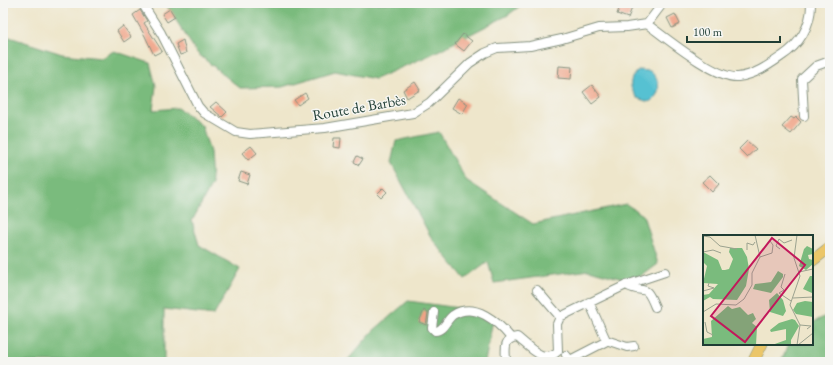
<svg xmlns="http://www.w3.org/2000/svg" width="833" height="365" font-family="'EB Garamond',serif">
  <rect width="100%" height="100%" fill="#f6f6f2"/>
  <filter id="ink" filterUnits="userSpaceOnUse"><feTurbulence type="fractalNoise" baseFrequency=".025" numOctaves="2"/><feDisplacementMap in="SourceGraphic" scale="8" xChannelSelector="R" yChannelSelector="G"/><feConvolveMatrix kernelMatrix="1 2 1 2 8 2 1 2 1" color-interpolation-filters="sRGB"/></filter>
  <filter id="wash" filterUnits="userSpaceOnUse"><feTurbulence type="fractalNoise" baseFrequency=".012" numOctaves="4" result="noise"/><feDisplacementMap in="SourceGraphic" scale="16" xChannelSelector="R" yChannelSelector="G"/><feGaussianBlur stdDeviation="0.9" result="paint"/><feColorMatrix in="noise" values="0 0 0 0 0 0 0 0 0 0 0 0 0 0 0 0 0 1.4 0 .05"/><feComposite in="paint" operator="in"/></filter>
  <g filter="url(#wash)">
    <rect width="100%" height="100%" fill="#eee6cb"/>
    <path fill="#7abb7d" stroke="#4c7c58" d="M165,3H524L508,15L430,55L375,79L335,71L282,87L240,88L197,53Z
      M3,35L62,54L101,58L114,51L150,63L156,86L153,110L178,108L202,126L210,152L212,184L192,221L199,245L240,269L214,315L164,309V362H3Z
      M439,132L466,180L533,224L626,204L643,215L658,264L634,282L589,270L494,283L488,262L465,279L432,239L391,163L396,141Z
      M408,301L459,308L493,320L485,362H346L373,331Z
      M830,314V362H781L789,344H812V323Z"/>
    <path fill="#57c1d2" stroke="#3b7f83" d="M638,70L650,71C661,80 662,95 649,102L637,98C629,87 628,80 638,70Z"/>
    <g id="blocks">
      <path fill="#f0a386" d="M621,4L632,8L628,18L617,14Z
        M170,9L175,17L167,22L162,14Z
        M140,10L147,21L144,23L162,51L154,55L145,36L133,15Z
        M675,14L680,24L672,28L667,18Z
        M123,26L131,37L124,42L117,31Z
        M463,34L472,41L464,51L455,44Z
        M183,40L186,53L180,55L176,44Z
        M559,66L572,67L571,79L558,78Z
        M415,82L420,90L407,98L403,90Z
        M592,85L601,97L592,104L583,92Z
        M305,93L308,98L298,105L294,100Z
        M458,98L468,104L462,114L452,108Z
        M216,102L227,112L222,117L210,107Z
        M791,117L794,119L796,117L801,122L791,134L782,127Z
        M334,138H341L340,148L333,147Z
        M747,141L756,149L747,157L739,149Z
        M251,146L257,153L248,160L242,153Z
        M357,156L363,159L359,165L354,162Z
        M241,172L250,175L247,184L238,181Z
        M710,175L719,184L712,192L702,182Z
        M383,188L387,192L381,198L377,194Z
        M424,310L428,313L426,325L419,322Z"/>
    </g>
  </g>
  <g filter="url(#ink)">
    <use href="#blocks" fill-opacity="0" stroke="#869280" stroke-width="1"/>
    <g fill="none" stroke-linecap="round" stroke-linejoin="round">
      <defs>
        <path id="minor" d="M142,3L161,33L198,106L204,113L236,132L250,134L325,128L413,113L429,103L470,63L485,53L497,48L530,46L562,39L599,28L627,27L647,24L663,3
          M647,24C666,38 716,79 738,77C755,75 769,65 782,56C799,45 811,26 811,5
          M804,116L802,79L816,66L830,61
          M626,285C645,296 644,280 655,307
          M537,290L560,317
          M434,312L432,328L435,331C444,331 446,320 453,315C475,301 498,322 511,338
          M606,340L627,347L634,346
          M566,355L570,360L605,342L606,340L589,302
          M506,362C506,350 502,339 517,337C529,346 543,365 558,351L557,324L560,317L626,285L665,272"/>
        <path id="major" d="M812,261L830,247
          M753,362L762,344"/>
      </defs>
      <use href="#minor" stroke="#869280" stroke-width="10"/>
      <use href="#major" stroke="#869280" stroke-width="12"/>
      <use href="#minor" stroke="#fff" stroke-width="8"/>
      <use href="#major" stroke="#ebc669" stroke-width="11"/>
    </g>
  </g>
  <g text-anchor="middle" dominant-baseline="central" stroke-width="3" stroke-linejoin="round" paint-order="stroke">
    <g font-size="15" fill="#1f3d34" stroke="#f6f6f2">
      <text transform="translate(359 107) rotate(-10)">Route de Barbès</text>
    </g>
  </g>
  <g transform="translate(703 235)">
    <rect width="110" height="110" fill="#eee6cb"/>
    <path d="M104,11L110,14V19L105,20L106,24L110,25V29L103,35L96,31L101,14ZM27,13H39L44,22L46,34L43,51L34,65L10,64L7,62L0,66V60L6,59L15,49L0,48L4,31L0,27V17L15,25L19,35H22L26,34L30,24L26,17ZM75,36L80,39V42L68,58L50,54L52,49L68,47ZM107,41H110L109,58L100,54ZM74,58L80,65L83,76L80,81L67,77L66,65ZM102,66L110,67V82L93,79L90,75L94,68ZM25,71L29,74L37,72L45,80L50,78L53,84L49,88L54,92L53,110H0V104L9,102L8,86ZM89,84L92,85L96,91L88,105V110H69L83,105V94L68,97L67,95L76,88Z" fill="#7abb7d"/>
    <path fill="none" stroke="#9ba28f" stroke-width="1" d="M94,0L91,23L97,41L87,70L97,90L94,110M0,1L7,2L17,11L34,14M77,14L73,11L76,4L81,8L89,5M44,15V8L50,10L52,7M0,17L10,15L18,18M57,22L69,18L70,10L67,6M96,37L110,34M82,39L78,52L81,55L76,58L88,66M0,56L11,53L5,51L6,48M90,63L110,62M0,77L13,69L33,70L41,64L49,50V38L57,22L52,0M2,87L4,97L10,100M97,90L108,91L104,94M95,110L110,98"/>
    <path fill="#c2185b" fill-opacity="0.15" stroke="#c2185b" stroke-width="2" d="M69,3L102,30L42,107L8,81Z"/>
    <rect width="110" height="110" fill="none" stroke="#1f3d34" stroke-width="2"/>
  </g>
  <rect width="833" height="365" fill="none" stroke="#f6f6f2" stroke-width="16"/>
  <path d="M687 36v6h93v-6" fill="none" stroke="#1f3d34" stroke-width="2"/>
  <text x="693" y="36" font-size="12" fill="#1f3d34" stroke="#f6f6f2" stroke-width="3" paint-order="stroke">100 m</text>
</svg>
